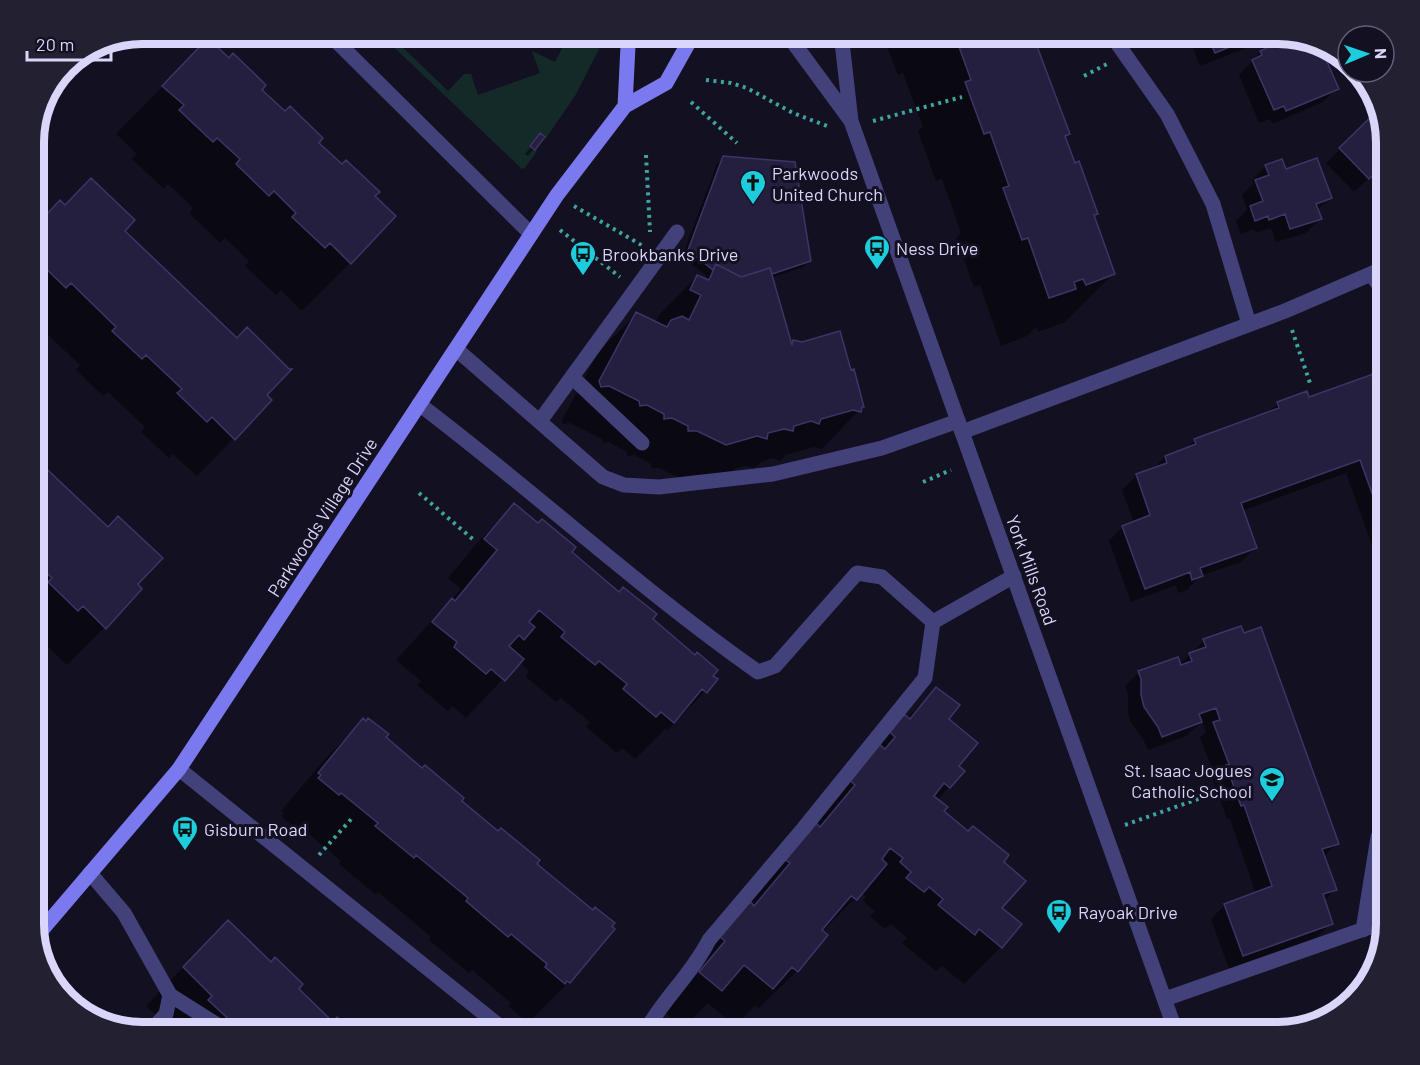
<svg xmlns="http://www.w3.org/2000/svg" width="1420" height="1065" font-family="Barlow,sans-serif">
  <rect width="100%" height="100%" fill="#131021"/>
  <path fill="#142a29" d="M379,33H396L393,38L448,91L464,74H471L478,95L540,73L532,51L555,62L570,33L595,41L599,49L575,96L546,138L539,133L530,146L537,151L525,168L522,169Z
    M90,53L33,135L44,93L70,60Z"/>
  <path fill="#0007" d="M882,33H1030L1068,134L1064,137L1074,165L1097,213L1093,217L1113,274L1065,322L1038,332L1036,327L1027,336L1001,346L980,285L974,287L956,238L961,233L942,179L936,181L918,131L923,127L903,73L898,75Z
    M1187,33H1274L1269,39L1200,66Z
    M1294,38L1300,40L1305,52L1319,47L1337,88L1323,102L1272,124L1270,119L1259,123L1239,75L1261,52Z
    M208,40L373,196L350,263L302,311L281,290L276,295L245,266L249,261L225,238L220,243L189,213L193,208L168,184L164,189L132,159L137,154L116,134Z
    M1380,111L1387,141V161L1354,192L1326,163Z
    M540,135L534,149L528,156L525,154Z
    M724,158L809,261L803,267L771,278L790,345L793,341L860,409L822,449L814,447L786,455L780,461L772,458L761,462L754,468L746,466L735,469L728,476L687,482L659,468H651V464L634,455L627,456V452L609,442L603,443L602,439L570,423L563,424L562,420L599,351L637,314L655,323L660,314L697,276L704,279L707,276L682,257L717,164Z
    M1266,166L1285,171L1330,197L1317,211L1320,219L1306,233L1276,242L1271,228L1255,233L1254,229L1241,234L1236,221L1247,210L1242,195L1253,184L1252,180Z
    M65,206L122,231L265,395L234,438L197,476L173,454L169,458L141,432L145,427L108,392L103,396L76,370L80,365L33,321V219L45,218Z
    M1387,370V587L1346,473L1242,511L1255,548L1241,562L1200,576L1187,590L1178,593L1176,585L1131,602L1109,541L1123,527L1134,523L1122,490L1136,476L1153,469L1165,457L1184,450L1195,440L1268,414L1278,403L1309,399Z
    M33,458L136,584L105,627L67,665L44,643L39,647L33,641Z
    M514,505L650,620L716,680L668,730L666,728L635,759L622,748L617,753L586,727L590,722L561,698L556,702L525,676L529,671L519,662L466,718L453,706L448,711L417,685L421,681L396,660L461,589L448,578L477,543Z
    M1204,641L1337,843L1323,857L1335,889L1324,901L1331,923L1317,937L1229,969L1211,919L1225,905L1256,894L1230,819H1227L1213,780L1215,778L1200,737L1206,732L1202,722L1186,736L1148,750L1144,741L1130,721L1128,710V694L1125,686L1139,672L1180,664Z
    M937,689L947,719L957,766L963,771L937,800L942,811L1002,862L1000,908L1001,947L964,984L942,966L936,971L902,943L907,938L891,924L885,929L870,916L875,911L863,901L866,897L861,892L822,932L797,971L759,1008L755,1005L735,1026L708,1003L683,1028L662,1010L683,975L751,904L753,901L748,897L816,826L819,823L813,819L904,716L907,718Z
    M363,720L613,929L569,982L531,1020L529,1018L526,1021L508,1006L511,1003L472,970L469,973L429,940L431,937L378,892L375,894L339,864L341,861L303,829L300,832L281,816L284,813L281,811L326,758Z
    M190,960L297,989L333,1024L351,1032H173L146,1006Z"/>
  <path fill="#251f3f" stroke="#3e3468" stroke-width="1.5" d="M954,33H1032L1070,134L1065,136L1075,163L1079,161L1098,214L1094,215L1115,274L1086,285L1083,279L1074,282L1076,289L1049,298L1028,238L1022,240L1003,188L1009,186L990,132L984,134L965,82L971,80Z
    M1206,33H1264L1215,53Z
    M1292,37L1302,41L1306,50L1316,46L1321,48L1339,89L1286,111L1284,106L1274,110L1252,60L1262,55L1260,51Z
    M208,38L229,58L233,53L266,85L262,90L285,111L290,106L323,138L319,143L342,164L346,160L380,192L375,196L396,216L351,264L330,243L325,248L292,217L296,213L274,191L269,196L236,164L240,159L217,138L213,142L179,110L184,105L162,86Z
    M1379,109L1387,141V162L1369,179L1339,148Z
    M540,133L545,137L535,150L530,146Z
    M723,156L795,162L811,261L772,274L770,268L741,277L716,264L713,270L688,250Z
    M1317,158L1332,198L1316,204L1322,219L1290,229L1285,214L1269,220L1268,216L1255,221L1250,206L1263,201L1255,180L1269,175L1265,165L1282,159L1286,169Z
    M91,178L135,220L125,231L237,338L247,327L289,369H292L267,395L272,400L235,440L212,417L207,422L177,393L182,389L146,355L142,359L112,331L116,327L71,283L66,288L37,260L41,255L33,248V217L39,211L45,216L60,200L65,205Z
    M716,264L741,277L770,268L792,345L793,340L802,342L840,331L851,370L854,369L864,407H862L861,412L853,410L821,419L819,424L811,421L794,426L793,431L784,429L768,433L767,439L757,436L726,445L697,431H688V426L672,418L664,419V414L647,405L640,406L639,401L609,386L601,387L599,381L636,312L667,327L671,320L682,316L689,320L701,295L690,290L697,275L709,280Z
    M1387,369V535L1360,460L1241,503L1257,548L1200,568L1203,576L1192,580L1190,572L1145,589L1122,526L1150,515L1136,474L1167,463L1165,456L1196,444L1194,439L1279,408L1277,402L1307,391L1309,397Z
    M33,456L108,527L118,516L163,558L138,584L142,589L106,629L83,606L78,611L48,582L52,578L33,560Z
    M514,503L538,523L542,519L576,547L572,552L619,592L623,587L657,614L653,619L695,655L697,652L718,670L713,676L718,679L707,693L702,689L674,723L661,712L656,717L623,689L627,684L599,661L595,665L561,637L565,632L539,610L529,622L535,627L524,640L519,635L509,646L524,659L505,681L491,669L486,674L454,647L457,642L432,622L452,598L455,601L497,550L484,539Z
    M1241,626L1244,633L1261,627L1339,844L1322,849L1337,890L1323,894L1333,924L1243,956L1224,904L1272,886L1244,805L1241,806L1226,765L1229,764L1213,722L1220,720L1216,708L1199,714L1202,722L1162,737L1158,727L1144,707L1141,695V679L1138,671L1178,657L1181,665L1192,661L1189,653L1206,647L1203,639Z
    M936,687L960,705L949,719L978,743L959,766L965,771L950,788L944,783L934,796L948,807L944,811L968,831L973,826L1009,855L1004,862L1026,881L1002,908L1022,924L1002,948L979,929L975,935L938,905L943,899L929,887L924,892L906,878L911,872L900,862L903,858L890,848L882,859L887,864L857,900L851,896L822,930L828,935L798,972L792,967L773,989L744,965L722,991L699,972L725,941L719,936L749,900L754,906L790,863L784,859L815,822L820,827L855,785L849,780L879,744L885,749L895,737L890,732L904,714L910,719Z
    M363,718L366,721L368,718L389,734L386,737L422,768L425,765L464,798L462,801L498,831L501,828L540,860L537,864L593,910L595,907L615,923L612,926L615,929L570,983L567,981L565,984L545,967L547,964L511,934L508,937L466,901L468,898L416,855L414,858L375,826L378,823L341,793L339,795L318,778L321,775L318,773Z
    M228,920L271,962L275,957L303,984L299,989L333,1022L337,1017L353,1032H250L240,1023L236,1026L208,1000L212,996L183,967Z"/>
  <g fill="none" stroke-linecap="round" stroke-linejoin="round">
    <path stroke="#3ea59e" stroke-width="4" stroke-dasharray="3 4.5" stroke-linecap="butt" d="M1084,76L1107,64
      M706,80L731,83L747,88L793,113L827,126
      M691,102L737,143
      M873,121L962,97
      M646,155L650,232
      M574,206L643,246
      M560,230L620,277
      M1292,330L1310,383
      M923,482L951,470
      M419,493L475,541
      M1125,825L1223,790
      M319,855L354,816"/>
    <path stroke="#43417a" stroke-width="15" d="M1110,33L1167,114L1213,204L1249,324
      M1371,274L1387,296
      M456,349L603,477L624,485L659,487L773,474L882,448L958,421
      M572,377L642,443
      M419,404C534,491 640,589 758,672L775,666L857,573L882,577L933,622
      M540,421L677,232
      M90,873L124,913L170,995L166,1014L150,1032
      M1363,930L1378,837L1387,833
      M170,995L216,1024L224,1032
      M1165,999L1387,921
      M645,1032C663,999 692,974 709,940L803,829L925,678L933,622L1014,576"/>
    <path stroke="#43417a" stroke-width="15" d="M962,432L1285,311L1387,267
      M179,769L507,1032
      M1132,1032L1175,1029"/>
    <path stroke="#43417a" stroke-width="15" d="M328,33L531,234
      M784,33L790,38L851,121
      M840,33L842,42L851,121L1176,1032"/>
    <path stroke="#7b79ee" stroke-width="15" d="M625,106L628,46L634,33
      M35,938L179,769L557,195L625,106L666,83L694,33"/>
  </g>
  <defs>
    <symbol id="church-pin" viewBox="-11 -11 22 30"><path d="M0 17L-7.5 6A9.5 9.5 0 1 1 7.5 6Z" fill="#1dcdde" stroke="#131021"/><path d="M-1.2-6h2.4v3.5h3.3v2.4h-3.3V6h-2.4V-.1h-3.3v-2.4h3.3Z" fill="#111"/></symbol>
    <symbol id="bus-pin" viewBox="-11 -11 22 30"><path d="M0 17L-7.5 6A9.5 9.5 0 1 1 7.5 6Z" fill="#1dcdde" stroke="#131021"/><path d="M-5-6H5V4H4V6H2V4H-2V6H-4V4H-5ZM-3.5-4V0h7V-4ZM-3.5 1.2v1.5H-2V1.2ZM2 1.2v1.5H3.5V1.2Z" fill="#111"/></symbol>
    <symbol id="school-pin" viewBox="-11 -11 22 30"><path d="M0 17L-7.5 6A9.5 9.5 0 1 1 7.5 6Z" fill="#1dcdde" stroke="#131021"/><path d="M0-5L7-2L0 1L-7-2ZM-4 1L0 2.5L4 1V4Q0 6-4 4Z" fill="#111"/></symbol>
  </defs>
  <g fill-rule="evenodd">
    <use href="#church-pin" x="738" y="168" width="30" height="40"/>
    <use href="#bus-pin" x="862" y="233" width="30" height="40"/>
    <use href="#bus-pin" x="568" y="239" width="30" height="40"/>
    <use href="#school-pin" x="1257" y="765" width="30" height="40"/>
    <use href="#bus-pin" x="170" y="814" width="30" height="40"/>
    <use href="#bus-pin" x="1044" y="897" width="30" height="40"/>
  </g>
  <g text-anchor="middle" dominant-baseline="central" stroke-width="6" stroke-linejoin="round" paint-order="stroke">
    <g font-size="18" fill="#d9d6fa" stroke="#131021" text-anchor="start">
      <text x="772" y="173">Parkwoods<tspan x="772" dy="21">United Church</tspan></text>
      <text x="896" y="248">Ness Drive</text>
      <text x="602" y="254">Brookbanks Drive</text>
      <text x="1252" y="770" text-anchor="end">St. Isaac Jogues<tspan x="1252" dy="21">Catholic School</tspan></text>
      <text x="204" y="829">Gisburn Road</text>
      <text x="1078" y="912">Rayoak Drive</text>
    </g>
    <g font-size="18" fill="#d9d6fa" stroke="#131021">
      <text transform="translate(322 517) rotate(-57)">Parkwoods Village Drive</text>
      <text transform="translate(1032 570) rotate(70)">York Mills Road</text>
    </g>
  </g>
  <path d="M0 0H1420V1065H0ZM142 44H1278A98 98 0 0 1 1376 142V924A98 98 0 0 1 1278 1022H142A98 98 0 0 1 44 924V142A98 98 0 0 1 142 44Z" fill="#232032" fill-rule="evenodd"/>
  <path fill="none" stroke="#d9d6fa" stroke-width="8" d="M142 44H1278A98 98 0 0 1 1376 142V924A98 98 0 0 1 1278 1022H142A98 98 0 0 1 44 924V142A98 98 0 0 1 142 44Z"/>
  <g transform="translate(1366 54) rotate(88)"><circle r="28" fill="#131021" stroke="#625f78" stroke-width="1.5"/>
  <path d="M0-4.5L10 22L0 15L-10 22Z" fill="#1dcdde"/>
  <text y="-9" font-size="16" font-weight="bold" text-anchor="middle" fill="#d9d6fa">N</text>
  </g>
  <path d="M27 51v9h84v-9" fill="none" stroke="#d9d6fa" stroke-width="3"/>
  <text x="36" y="51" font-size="18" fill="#d9d6fa" stroke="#131021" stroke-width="4.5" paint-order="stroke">20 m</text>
</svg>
